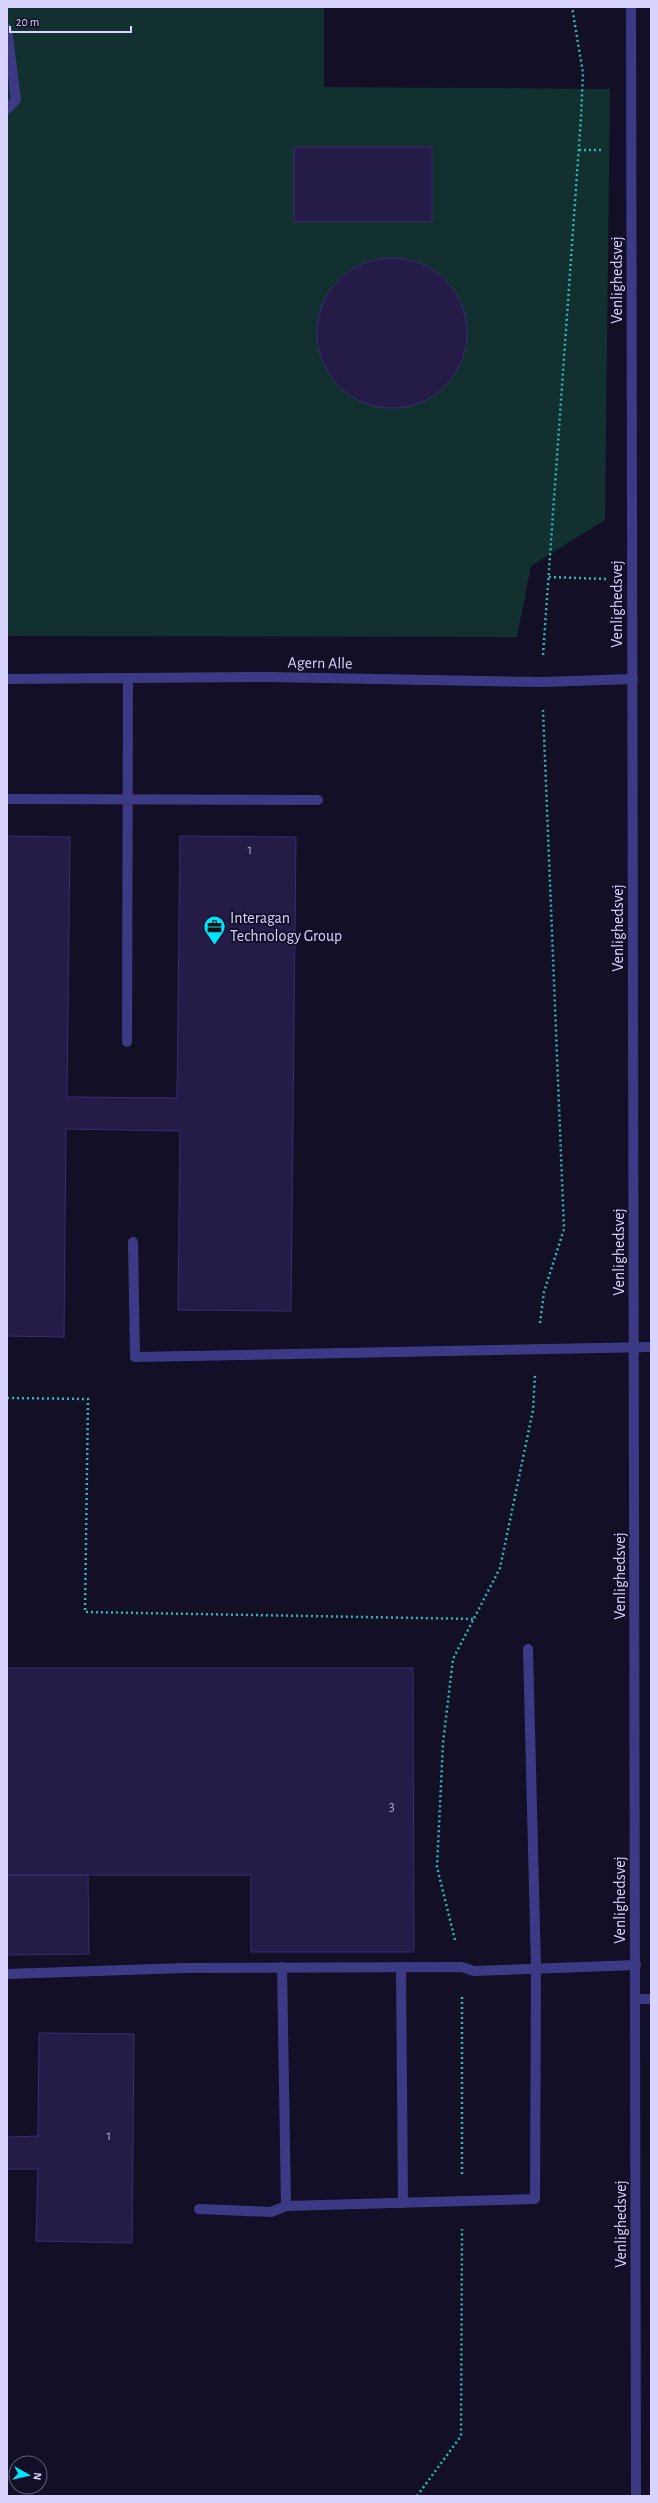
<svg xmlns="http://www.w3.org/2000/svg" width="658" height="2503" font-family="'Alegreya Sans',sans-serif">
  <rect width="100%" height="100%" fill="#130f26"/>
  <path fill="#12302f" d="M7,7H324V87L610,89L605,520L531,566L517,637L7,636Z"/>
  <path fill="#241b47" stroke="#3b2d73" d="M294,147H432V222H294Z
    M317 333a75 75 0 1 1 150 0a75 75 0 1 1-150 0Z
    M7,836L70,837L67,1097L177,1098L180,836L296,837L291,1311L178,1310L180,1131L66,1129L64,1337L7,1336Z
    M7,1668H413L414,1952H251V1875H7Z
    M7,1875H88L89,1954L7,1955Z
    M39,2033L134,2034L132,2243L36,2241L38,2169H7V2137L38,2136Z"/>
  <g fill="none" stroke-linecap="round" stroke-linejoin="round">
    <path stroke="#2fb8b0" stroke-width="2.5" stroke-dasharray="2 3" stroke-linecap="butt" d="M579,150H604
      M549,577L606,579
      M543,655L581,117L583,73L572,7
      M540,1323L544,1292L564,1229L543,710
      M7,1398L88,1399L85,1612L474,1619
      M455,1940L437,1867L443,1743L453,1659L500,1568L533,1410L535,1375
      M462,2174V1995
      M417,2496L461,2436L462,2229"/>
    <path stroke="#3d3a85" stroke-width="10" d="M631,7L636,2496
      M7,29L16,100L7,109
      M7,679L268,677L542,682L633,679
      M7,799L318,800
      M127,1042L128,678
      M133,1242L135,1357L651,1347
      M282,1967L286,2206L535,2199L536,1968L528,1649
      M401,1967L403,2203
      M7,1974L185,1968L462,1967L474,1971L636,1965
      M636,1999H651
      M199,2209L271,2212L286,2206"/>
  </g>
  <defs>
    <symbol id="office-pin" viewBox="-11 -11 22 30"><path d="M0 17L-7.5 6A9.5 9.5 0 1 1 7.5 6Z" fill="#00e5ff" stroke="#130f26"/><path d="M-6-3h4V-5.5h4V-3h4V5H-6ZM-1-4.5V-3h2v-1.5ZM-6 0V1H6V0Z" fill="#111"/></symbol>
  </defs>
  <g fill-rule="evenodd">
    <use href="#office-pin" x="202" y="914" width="25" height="34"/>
  </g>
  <g text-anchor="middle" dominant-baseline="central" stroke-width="3.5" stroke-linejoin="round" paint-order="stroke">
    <g font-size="14" fill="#aca6d1">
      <text x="250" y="850">1</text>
      <text x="392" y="1807">3</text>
      <text x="109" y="2136">1</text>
    </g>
    <g font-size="16" fill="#d9d4ff" stroke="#130f26">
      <text transform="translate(617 280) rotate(-90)">Venlighedsvej</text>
      <text transform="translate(617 604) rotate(-90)">Venlighedsvej</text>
      <text transform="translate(320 663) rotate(1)">Agern Alle</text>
      <text transform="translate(618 928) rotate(-90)">Venlighedsvej</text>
      <text transform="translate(619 1252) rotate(-90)">Venlighedsvej</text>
      <text transform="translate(620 1576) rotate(-90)">Venlighedsvej</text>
      <text transform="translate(620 1900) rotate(-90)">Venlighedsvej</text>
      <text transform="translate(621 2224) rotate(-90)">Venlighedsvej</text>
    </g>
    <g font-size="16" fill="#d9d4ff" stroke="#130f26" text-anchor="start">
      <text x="230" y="918">Interagan<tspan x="230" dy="18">Technology Group</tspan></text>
    </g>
  </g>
  <rect width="658" height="2503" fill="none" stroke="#d9d4ff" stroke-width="16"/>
  <g transform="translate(28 2475) rotate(98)"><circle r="19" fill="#130f26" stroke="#625e7d"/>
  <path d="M0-3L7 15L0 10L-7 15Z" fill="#00e5ff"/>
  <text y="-6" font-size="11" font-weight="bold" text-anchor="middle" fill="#d9d4ff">N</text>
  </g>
  <path d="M10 26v6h121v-6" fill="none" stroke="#d9d4ff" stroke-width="2"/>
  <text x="16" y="26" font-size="12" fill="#d9d4ff" stroke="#130f26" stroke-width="3" paint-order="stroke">20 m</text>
</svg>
